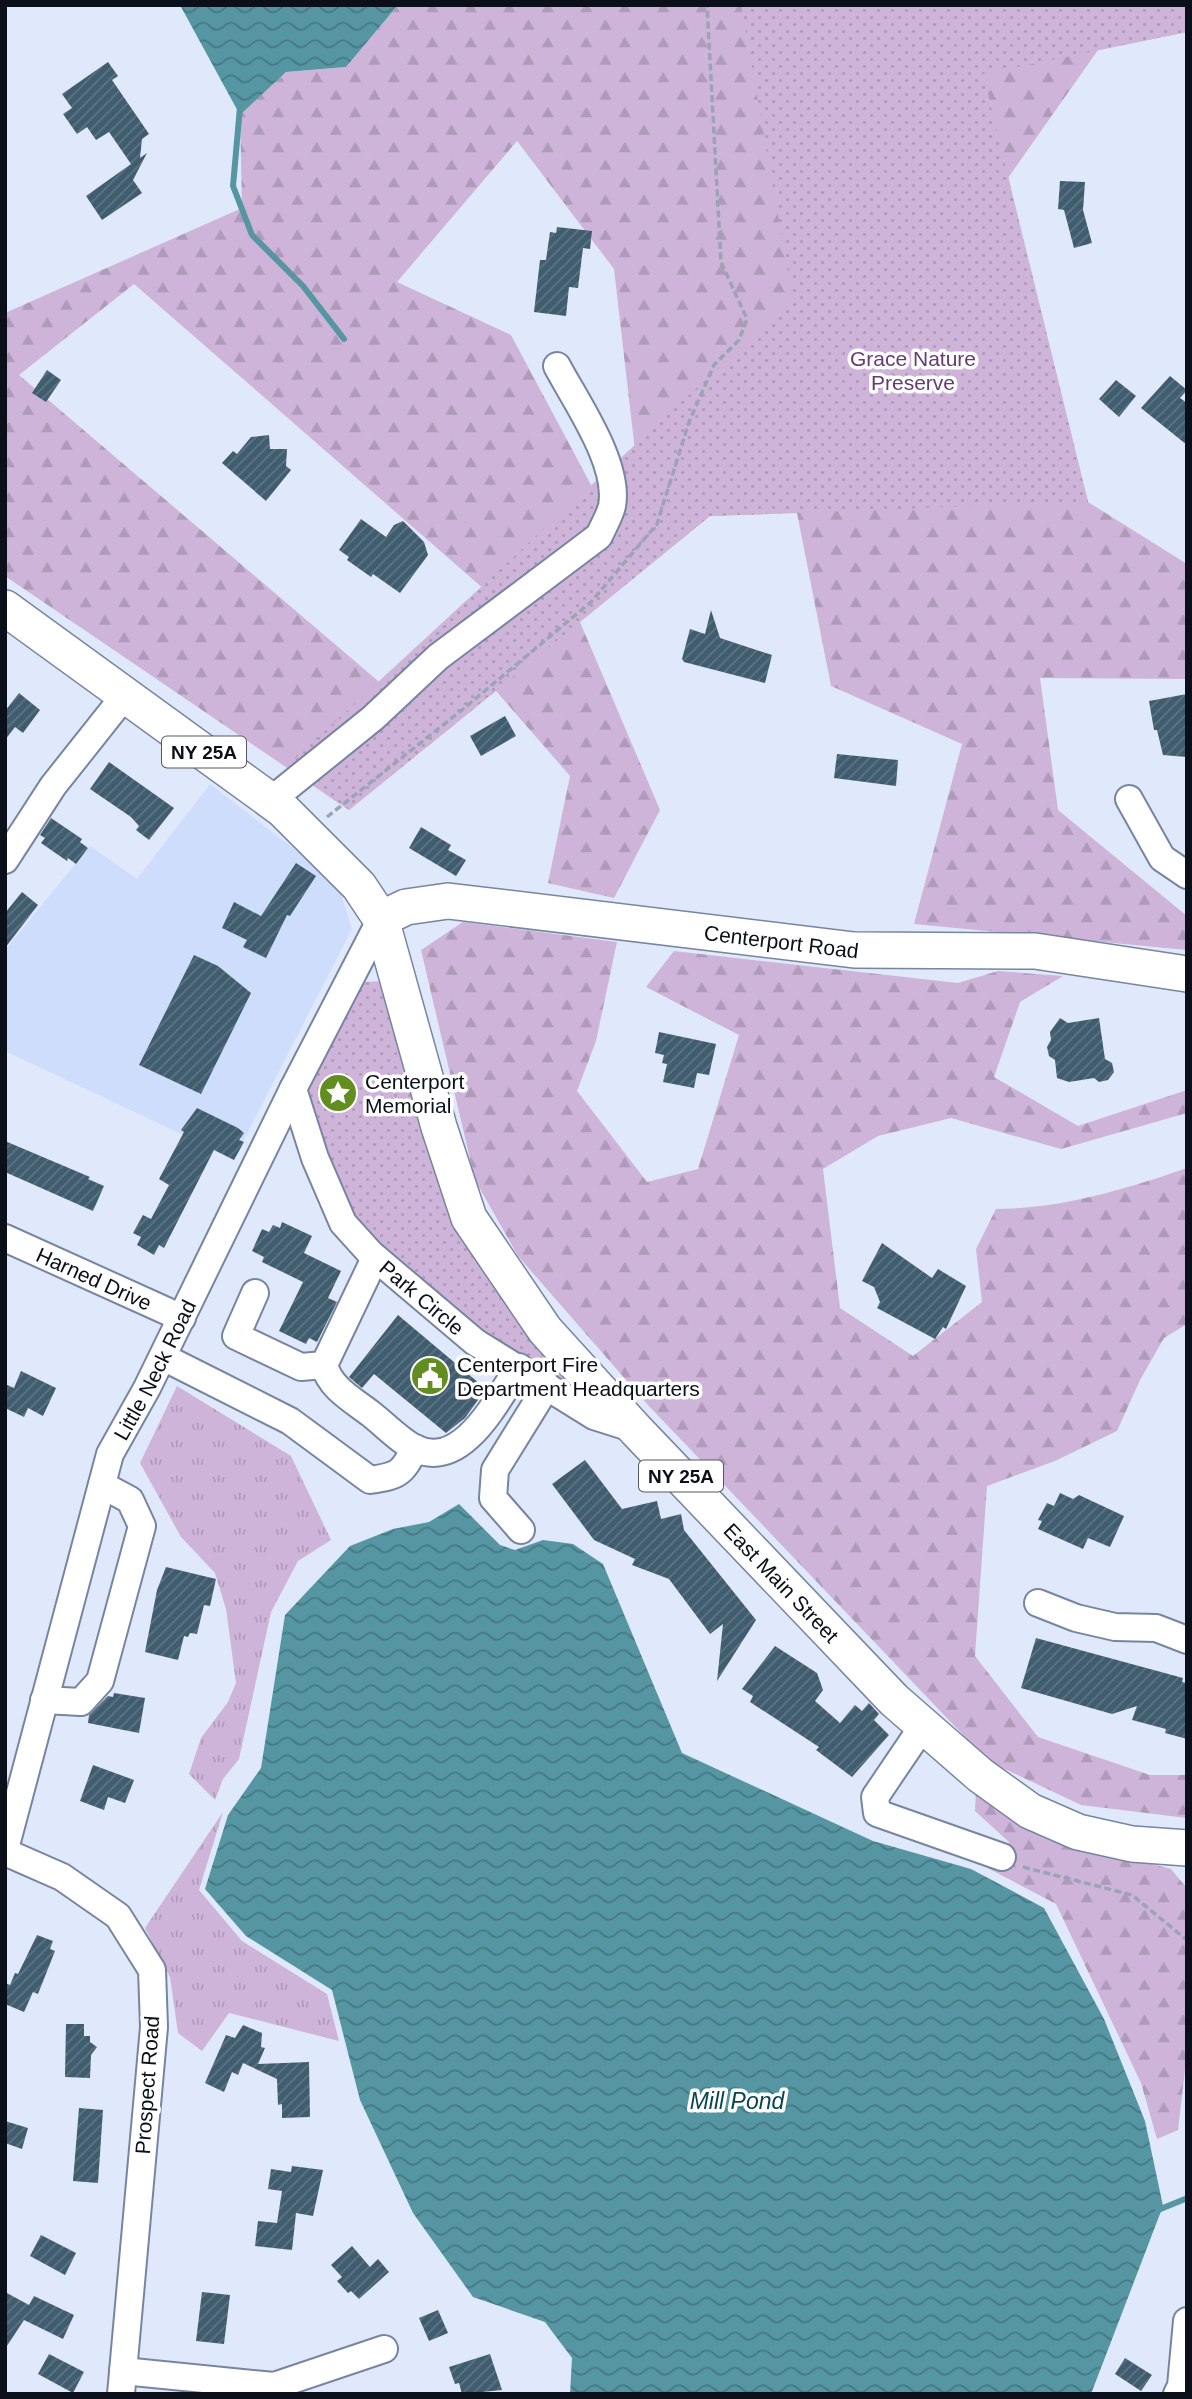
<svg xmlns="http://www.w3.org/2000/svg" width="1192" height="2399" font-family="Helvetica,sans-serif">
  <defs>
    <pattern id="grass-tufts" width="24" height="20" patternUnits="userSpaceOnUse" patternTransform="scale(1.75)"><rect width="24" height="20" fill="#cfb4d9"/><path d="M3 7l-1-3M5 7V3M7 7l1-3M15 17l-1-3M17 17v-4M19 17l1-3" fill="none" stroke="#b09aba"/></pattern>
    <pattern id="forest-firs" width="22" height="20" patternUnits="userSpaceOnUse" patternTransform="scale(1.75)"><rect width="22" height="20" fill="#cfb4d9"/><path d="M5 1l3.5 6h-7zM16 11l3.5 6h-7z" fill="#b09aba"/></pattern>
    <pattern id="park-dots" width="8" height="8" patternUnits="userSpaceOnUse" patternTransform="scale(1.75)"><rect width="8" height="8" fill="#cfb4d9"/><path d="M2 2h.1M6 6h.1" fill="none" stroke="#b09aba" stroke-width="1.8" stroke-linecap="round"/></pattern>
    <pattern id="water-waves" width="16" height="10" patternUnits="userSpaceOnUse" patternTransform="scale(1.75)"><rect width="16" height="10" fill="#5596a2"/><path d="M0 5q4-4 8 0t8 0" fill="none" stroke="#457983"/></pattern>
    <pattern id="building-hatch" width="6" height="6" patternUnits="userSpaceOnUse" patternTransform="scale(1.75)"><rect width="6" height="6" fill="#405d6f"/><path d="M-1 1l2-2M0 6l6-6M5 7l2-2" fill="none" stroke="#5e7482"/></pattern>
  </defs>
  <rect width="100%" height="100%" fill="#dfe9fb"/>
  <path fill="#ceddfb" d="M210,784L337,882L352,929L234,1159L5,1051V950L90,846L137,879Z"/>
  <path fill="url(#grass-tufts)" d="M177,1386L291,1456L331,1540L298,1561L271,1612L239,1759L223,1779L215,1800L189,1774L201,1738L228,1702L236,1683L226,1609L215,1573L181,1537L140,1463Z
    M223,1812L199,1890L242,1941L327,1994L339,2041L229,2013L202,2051L178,2033L170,1977L145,1928Z"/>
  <path fill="url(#forest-firs)" fill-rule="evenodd" d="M398,5H1187V32L1098,50L1008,178L1088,502L1187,564V679L1040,678L1058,810L1187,916V950L914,924L962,744L831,686L797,513L710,516L580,622L660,810L614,898L548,883L570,776L496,691L349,810L5,576V313L242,208L240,115L286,72L346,67ZM517,141L614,269L638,477L597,496L511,335L397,282ZM134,284L485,590L398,698L19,375Z
    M463,922L617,942L596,1041L577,1091L647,1182L698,1169L739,1035L646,987L674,951L958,983L998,971L1063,976L1020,1002L994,1077L1078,1126L1187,1090V1113L1061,1149L951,1118L878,1136L823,1169L840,1308L913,1356L982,1302L976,1249L996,1209C1059,1209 1127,1189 1187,1168V1324L1164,1338L1140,1380L1117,1431L1055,1461L987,1486L975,1656L1038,1737L1150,1775H1187V1818L1081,1805L988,1761L647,1404L518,1256L475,1180L421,950Z
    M976,1790L1083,1846L1171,1869L1185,1886L1187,2053L1178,2130L1157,2139L1141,2083L1056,1904L946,1846L1001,1862L1009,1842L975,1811Z"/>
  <path fill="url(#park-dots)" d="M741,5H1187V32L983,74L1088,502L710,516L349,810L286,767L793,299Z
    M390,981L426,1121L619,1419L482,1340L350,1223L305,1099L361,982Z"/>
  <path fill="url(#water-waves)" d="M180,5H398L346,67L286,72L240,115Z
    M459,1504L500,1545L515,1550L543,1540L573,1544L603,1564L682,1753L873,1841L971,1869L1044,1908L1104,2019L1145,2121L1163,2206L1091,2394H570L572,2358L545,2322L473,2297L413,2213L360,2100L332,1990L246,1936L205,1889L228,1815L261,1768L285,1615L350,1546L393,1529L429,1522Z"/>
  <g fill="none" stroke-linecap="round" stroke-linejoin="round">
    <path stroke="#5596a2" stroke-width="6" d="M240,107L233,186L252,235L303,286L344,339
      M1158,2210L1185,2199"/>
  </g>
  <path fill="url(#building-hatch)" d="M108,62L118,76L112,80L149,134L142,139L140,158L147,153L133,180L142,193L102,220L86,196L131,164L109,132L96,140L87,127L77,134L63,114L72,108L62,94Z
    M1060,181L1085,182L1083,210L1092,243L1074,248L1064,210L1058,209Z
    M557,227L592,231L590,249L583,248L578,288L569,287L566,316L534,312L540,260H546L550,232L556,233Z
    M47,370L61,380L46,402L32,393Z
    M1170,376L1187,390L1180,398L1187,403V445L1141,408Z
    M1116,380L1136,396L1119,417L1099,399Z
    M269,435L270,449H287L286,466L291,470L266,501L222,463L233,451L237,454L251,437Z
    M361,519L386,537L394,525L403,521L424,542L428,555L400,593L373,574L371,577L347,560L349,557L339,550Z
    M711,610L720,638L772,655L765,683L684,662L682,659L690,629L705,634Z
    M19,693L40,710L23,733L15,727L5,740V711Z
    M1187,694V757L1163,755L1157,730H1154L1149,701Z
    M505,716L516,736L481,756L470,736Z
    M837,754L898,760L896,786L834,778Z
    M109,762L174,808L149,840L136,830L139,826L131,817L90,789Z
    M51,818L82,839L80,842L88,848L76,864L68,858L67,861L41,843L45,838L40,835Z
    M421,827L451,845L448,850L466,860L456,876L409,848Z
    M296,863L316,876L290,916L287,915L266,958L243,947L247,940L222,928L234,902L261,916Z
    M22,892L38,905L5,948V913Z
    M194,955L218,966L251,993L201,1094L139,1065Z
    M1060,1018L1068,1023L1099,1018L1105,1059L1112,1063L1114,1072L1108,1080L1099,1082L1094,1078L1069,1082L1057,1078L1055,1060L1049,1056L1047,1047L1051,1040L1050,1032Z
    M659,1032L716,1044L709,1075L697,1073L694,1088L663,1082L667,1064L662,1063L664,1055L655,1053Z
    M197,1108L238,1128L244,1133L239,1140L244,1142L234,1160L214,1150L164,1248L159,1245L154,1255L137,1245L141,1237L133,1233L143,1215L151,1219L169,1185L159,1179L184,1132L181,1130Z
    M5,1141L90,1177L88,1179L104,1186L93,1211L5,1172Z
    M282,1222L312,1236L304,1253L341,1271L328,1298L337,1302L317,1342L309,1338L306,1344L279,1331L303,1282L262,1262L264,1257L252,1251L262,1229L269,1232L273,1225L280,1228Z
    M882,1243L932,1278L938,1269L966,1286L946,1329L943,1327L935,1339L877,1308L880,1302L874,1287L862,1281Z
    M398,1315L486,1389L465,1418L446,1433L374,1374L362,1388L349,1377Z
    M21,1371L56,1388L43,1416L28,1408L24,1417L5,1408V1384L14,1388Z
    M585,1460L622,1509L657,1501L661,1519L681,1514L684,1530L756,1620L717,1681L723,1624L710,1634L669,1579L632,1565L635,1559L594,1540L552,1484Z
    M1060,1493L1073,1499L1079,1495L1124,1516L1110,1547L1088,1538L1083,1549L1038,1529L1042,1521L1038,1520L1047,1503L1054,1506Z
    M166,1567L216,1579L210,1606L204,1605L197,1634L190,1633L188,1637L184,1636L178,1660L145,1652L157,1590Z
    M1036,1638L1183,1678L1182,1682L1187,1683V1739L1165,1733L1166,1729L1132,1720L1137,1706L1112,1714L1021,1688Z
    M775,1646L817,1673L823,1690L815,1701L840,1723L855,1705L862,1711L869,1703L879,1714L874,1720L889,1735L852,1777L816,1750L819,1747L750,1702L753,1696L742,1689Z
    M114,1693L145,1698L139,1733L88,1723L89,1715L108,1696L113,1697Z
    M93,1765L134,1780L125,1803L108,1797L104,1810L80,1801Z
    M37,1935L53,1941L50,1949L55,1951L38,1994L33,1992L24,2012L5,2004V1983L10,1985L15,1973L18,1974Z
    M66,2024H84V2036H90V2042L97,2047L91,2055L90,2078L65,2077Z
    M243,2025L262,2033L261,2047L265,2048L258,2064L309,2062L310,2117L282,2118V2104L278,2105L277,2079L243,2063L238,2075L232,2072L224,2092L205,2083L226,2035L235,2038Z
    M79,2108L103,2110L98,2183L73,2181Z
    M5,2121L28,2128L22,2149L5,2143Z
    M292,2166L323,2170L313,2216L296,2213L292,2250L255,2246L258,2221L277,2223L282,2191L268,2189L271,2169L291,2172Z
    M41,2235L76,2253L65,2275L30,2256Z
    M352,2246L370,2267L378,2259L389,2272L359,2299L351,2291L348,2293L337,2281L342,2277L331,2265Z
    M5,2292L29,2305L34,2296L74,2315L63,2339L24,2320L5,2349Z
    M202,2292L230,2295L224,2344L196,2341Z
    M438,2310L448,2333L429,2341L419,2318Z
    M49,2354L84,2372L73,2393L38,2374Z
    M490,2354L502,2390L462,2394L459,2383L455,2384L449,2367Z
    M1125,2358L1152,2375L1141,2391L1115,2374Z"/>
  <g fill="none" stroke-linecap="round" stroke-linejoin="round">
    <defs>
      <g id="minor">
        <path d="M1129,799L1162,858L1187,875"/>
        <path d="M270,801L373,718L438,657L599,536C603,527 610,515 612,506C620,464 576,402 557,366"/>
        <path d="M5,860L53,786L126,694"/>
        <path id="s1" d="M293,1089L315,1158L343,1223L371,1254L475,1342L594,1416L635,1429"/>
        <path id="s2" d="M5,1238L182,1318"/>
        <path d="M255,1293L236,1336L301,1367L324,1365L375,1258"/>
        <path d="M163,1357L290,1421L370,1480C398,1476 402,1474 415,1448"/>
        <path d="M324,1365C330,1388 353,1400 371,1414C385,1425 399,1440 414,1448C463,1472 497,1399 519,1367"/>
        <path d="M521,1530L493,1498L495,1470L547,1386"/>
        <path d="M1038,1603L1076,1618L1115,1627L1156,1628L1187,1640"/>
        <path d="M44,1700L81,1702L100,1681L142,1526L130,1500L102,1485"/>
        <path d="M923,1726L875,1797L877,1813L1002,1857"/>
        <path id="s3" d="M5,1849L110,1454L147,1388L293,1089L381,919"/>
        <path d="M5,1852L62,1877L118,1916L152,1970L154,2027L121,2394"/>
        <path d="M123,2371L274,2386L384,2349"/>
        <path d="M1177,2394L1181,2386L1187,2321"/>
      </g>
      <g id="major">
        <path id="s4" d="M5,608L282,809L359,886L381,919L439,1127L469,1218L545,1330L636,1430L894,1700L980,1775L1030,1811L1078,1832L1132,1844L1187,1848"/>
        <path id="s5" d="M381,919L406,907L448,901L854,950L1035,951L1187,974"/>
      </g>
    </defs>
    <use href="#minor" stroke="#7785a1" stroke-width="30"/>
    <use href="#major" stroke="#7785a1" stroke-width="38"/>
    <path stroke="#9ba4b3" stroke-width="3.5" stroke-dasharray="7 3.5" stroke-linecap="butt" d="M327,817L462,710L591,602L657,524L689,422L714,365L739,340L747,319L721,262L707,5
      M1023,1867L1132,1895L1187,1940"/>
    <use href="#minor" stroke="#fff" stroke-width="26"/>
    <use href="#major" stroke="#fff" stroke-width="35"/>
  </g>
  <defs>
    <symbol id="sight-disc" viewBox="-11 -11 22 22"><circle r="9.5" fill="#628e21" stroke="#fff"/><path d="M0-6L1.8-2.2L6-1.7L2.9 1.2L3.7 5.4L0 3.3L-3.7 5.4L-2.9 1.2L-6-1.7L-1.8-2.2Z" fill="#fff"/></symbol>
    <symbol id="civic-disc" viewBox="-11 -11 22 22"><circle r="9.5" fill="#628e21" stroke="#fff"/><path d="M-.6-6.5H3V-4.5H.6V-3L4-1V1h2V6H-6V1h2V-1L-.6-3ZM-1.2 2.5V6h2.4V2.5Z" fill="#fff"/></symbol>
  </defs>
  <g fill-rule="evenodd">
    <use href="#sight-disc" x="316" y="1071" width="44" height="44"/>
    <use href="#civic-disc" x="408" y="1354" width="44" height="44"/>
  </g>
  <g text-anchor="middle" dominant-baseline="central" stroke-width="7" stroke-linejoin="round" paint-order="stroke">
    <g fill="#fff" stroke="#54575e" stroke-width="2">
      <rect x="162" y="736.5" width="84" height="31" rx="5"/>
      <rect x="639" y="1460.5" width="84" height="31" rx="5"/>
    </g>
    <g font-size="19" font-weight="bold" fill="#0a0f19">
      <text x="204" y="752">NY 25A</text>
      <text x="681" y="1476">NY 25A</text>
    </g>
    <g font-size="21" fill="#653b72" stroke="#fff">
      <text x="913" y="358">Grace Nature<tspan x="913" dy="24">Preserve</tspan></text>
    </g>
    <g font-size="21" fill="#0a0f19" stroke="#fff">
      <text stroke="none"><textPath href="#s5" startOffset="406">Centerport Road</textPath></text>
      <text stroke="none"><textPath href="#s2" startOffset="98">Harned Drive</textPath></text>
      <text stroke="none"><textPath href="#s1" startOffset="252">Park Circle</textPath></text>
      <text stroke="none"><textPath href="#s3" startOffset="504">Little Neck Road</textPath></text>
      <text stroke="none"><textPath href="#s4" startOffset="1284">East Main Street</textPath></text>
      <text transform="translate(147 2085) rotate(-86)">Prospect Road</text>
    </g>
    <g font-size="21" fill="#0a0f19" stroke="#fff" text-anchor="start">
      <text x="365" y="1081">Centerport<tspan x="365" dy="24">Memorial</tspan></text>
      <text x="457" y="1364">Centerport Fire<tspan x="457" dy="24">Department Headquarters</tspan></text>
    </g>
    <g font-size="23" font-style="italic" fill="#07464f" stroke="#fff">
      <text x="737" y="2101">Mill Pond</text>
    </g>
  </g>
  <rect width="1192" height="2399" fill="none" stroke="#0a0f19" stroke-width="14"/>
</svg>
